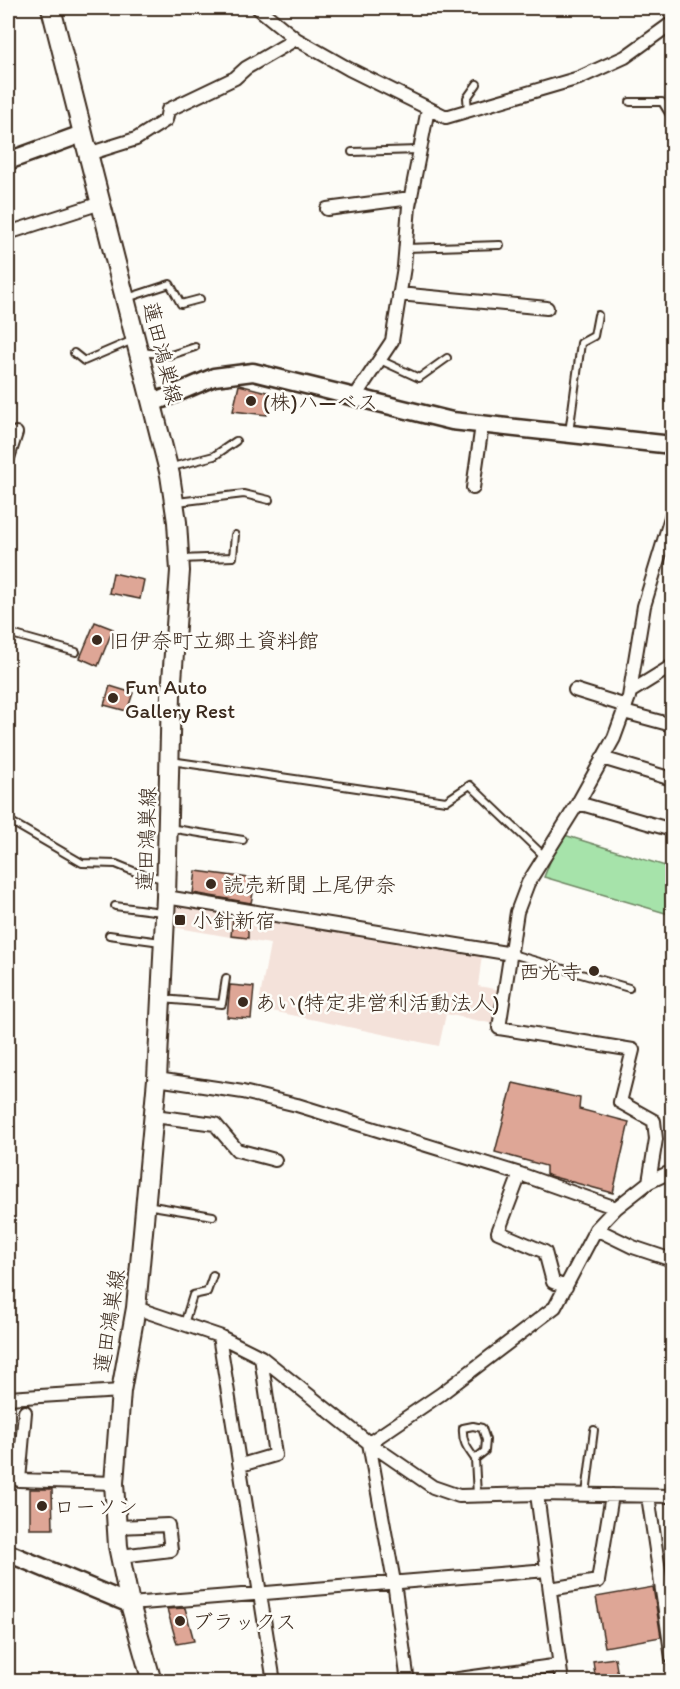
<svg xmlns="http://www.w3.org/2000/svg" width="680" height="1689" font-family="Itim,'Klee One',sans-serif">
  <rect width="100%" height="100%" fill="#fdfcf7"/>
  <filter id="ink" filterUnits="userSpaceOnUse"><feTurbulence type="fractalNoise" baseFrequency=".0167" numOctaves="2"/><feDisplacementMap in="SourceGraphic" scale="12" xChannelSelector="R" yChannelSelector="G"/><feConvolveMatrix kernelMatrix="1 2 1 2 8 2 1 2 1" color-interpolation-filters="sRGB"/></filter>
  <g filter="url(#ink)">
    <path fill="#f4e2da" d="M177,905L236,910L482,955L478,986L501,990L494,1024L446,1014L439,1046L258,1008L270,944L173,927Z"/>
    <path fill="#a6e3aa" stroke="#708664" stroke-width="1.5" d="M561,834L672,868V915L544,877Z"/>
    <path fill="#dea696" stroke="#3b2a1e" stroke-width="1.5" d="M239,385L271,393L267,415L233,411Z
      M113,573L144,580L140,599L109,593Z
      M95,622L113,629L98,666L80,658Z
      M110,686L133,693L127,711L104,705Z
      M196,871L256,879L251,903L193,893Z
      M233,916L248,919V938L231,936Z
      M230,985L254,987L251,1019L227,1017Z
      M513,1083L580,1098L579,1109L629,1122L613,1193L550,1176L546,1174V1166L495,1152Z
      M30,1489H52L53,1529H30Z
      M653,1587L661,1637L605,1647L596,1597Z
      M185,1608L194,1641L177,1644L167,1609Z
      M615,1658L619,1682H596L593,1661Z"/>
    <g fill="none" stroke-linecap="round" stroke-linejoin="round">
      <defs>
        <path id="service" d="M630,102H662L672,118
          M468,110L467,98L477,84
          M352,152L419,150
          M406,248L500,245
          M127,298L170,284L181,304L200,299
          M140,352L171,355L195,347
          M74,353L84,361L133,340
          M380,360L419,378L447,358
          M569,433L581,343L594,336L598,315
          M172,467L214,456L236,441
          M177,502L244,494L269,500
          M180,559L233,557L235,535
          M8,633L76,652
          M171,761L446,801L470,785L544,856
          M8,820L82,863L116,864L138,873L164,879
          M169,828L243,840
          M115,906L162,912
          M109,935L161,942
          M512,954L629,988
          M162,999L222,1004L226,978
          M146,1205L213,1216
          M184,1324L193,1295L207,1292L213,1275
          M475,1459C467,1448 462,1442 463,1428L473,1426L482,1428L486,1440L485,1451L475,1459L477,1495
          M586,1494L594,1430"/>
        <path id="minor" d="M258,8L296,39L349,69L446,117L579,78L625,57L672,23
          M88,154L136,139L166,120L168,110L235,78L246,68L296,39
          M327,209L411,198
          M8,233L101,203
          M399,294L547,308
          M354,398L392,341L404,267L409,206L428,109
          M8,458L16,433
          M473,488L482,425
          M575,690L626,706
          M630,692L672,666
          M624,712L672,725
          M602,758L672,779
          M578,803L672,830
          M166,897L512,954
          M157,1079L243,1092L297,1105L520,1174L616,1208
          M154,1116L215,1124L237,1150L275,1160
          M520,1174L498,1232L545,1252L553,1282L566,1287
          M649,1182L656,1139L654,1121L620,1102L633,1050L499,1028L517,912L528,883L578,803L614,738L629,697L644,606L672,514
          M596,1229L633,1247L672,1260
          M136,1308L219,1336L261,1357L369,1443L433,1487L459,1496L537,1494L672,1496
          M219,1336L274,1682
          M8,1398L121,1391
          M25,1412L19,1480L114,1483
          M369,1443L441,1394L555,1307L596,1229L616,1208L649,1182L666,1174L672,1173
          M369,1443L394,1582L408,1682
          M241,1465L275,1455L261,1357
          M537,1494L562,1682
          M648,1496L672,1658
          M117,1527L168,1525L171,1550L120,1556
          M550,1589L598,1581L612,1495
          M130,1604L547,1570
          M437,1682L560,1665"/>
        <path id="tertiary" d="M8,161L82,134
          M153,403L214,377L253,372L452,421L672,445
          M8,1553L130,1604"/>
        <path id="secondary" d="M51,8L170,475L177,522L180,571L171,694L166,897L157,1079L136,1308L121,1391L114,1483L118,1546L130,1604L152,1682"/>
      </defs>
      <use href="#service" stroke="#3b2a1e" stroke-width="10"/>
      <use href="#minor" stroke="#3b2a1e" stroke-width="16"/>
      <use href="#tertiary" stroke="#3b2a1e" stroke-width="21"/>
      <use href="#secondary" stroke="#3b2a1e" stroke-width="22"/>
      <use href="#service" stroke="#fdfcf7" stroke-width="6"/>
      <use href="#minor" stroke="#fdfcf7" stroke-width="12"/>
      <use href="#tertiary" stroke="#fdfcf7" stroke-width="16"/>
      <use href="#secondary" stroke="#fdfcf7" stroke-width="18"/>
    </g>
  </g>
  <g fill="#3b2a1e" stroke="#fdfcf7" stroke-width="2">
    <circle cx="251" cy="401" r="6"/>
    <circle cx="97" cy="640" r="6"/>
    <circle cx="113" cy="698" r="6"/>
    <circle cx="211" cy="884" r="6"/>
    <rect x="174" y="914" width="12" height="12" rx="3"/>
    <circle cx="594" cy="971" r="6"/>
    <circle cx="243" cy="1002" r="6"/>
    <circle cx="42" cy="1506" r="6"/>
    <circle cx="180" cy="1621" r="6"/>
  </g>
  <g text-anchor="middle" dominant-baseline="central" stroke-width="5" stroke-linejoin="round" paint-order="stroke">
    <g font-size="21" fill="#3b2a1e" stroke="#fdfcf7">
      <text transform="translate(163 353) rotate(76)">蓮田鴻巣線</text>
      <text transform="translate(146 839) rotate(-88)">蓮田鴻巣線</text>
      <text transform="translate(109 1321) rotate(-81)">蓮田鴻巣線</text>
    </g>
    <g font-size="21" fill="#3b2a1e" stroke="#fdfcf7" text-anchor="start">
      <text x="263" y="401">(株)ハ―ベス</text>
      <text x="109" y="640">旧伊奈町立郷土資料館</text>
      <text x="125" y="686">Fun Auto<tspan x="125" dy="24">Gallery Rest</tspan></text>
      <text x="223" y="884">読売新聞 上尾伊奈</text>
      <text x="192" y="920">小針新宿</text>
      <text x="582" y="971" text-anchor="end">西光寺</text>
      <text x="255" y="1002">あい(特定非営利活動法人)</text>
      <text x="54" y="1506">ローソン</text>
      <text x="192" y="1621">ブラックス</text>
    </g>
  </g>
  <rect width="680" height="1689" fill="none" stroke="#fdfcf7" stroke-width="30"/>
  <rect x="15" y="15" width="650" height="1659" fill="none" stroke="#3b2a1e" stroke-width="2" filter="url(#ink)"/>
</svg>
